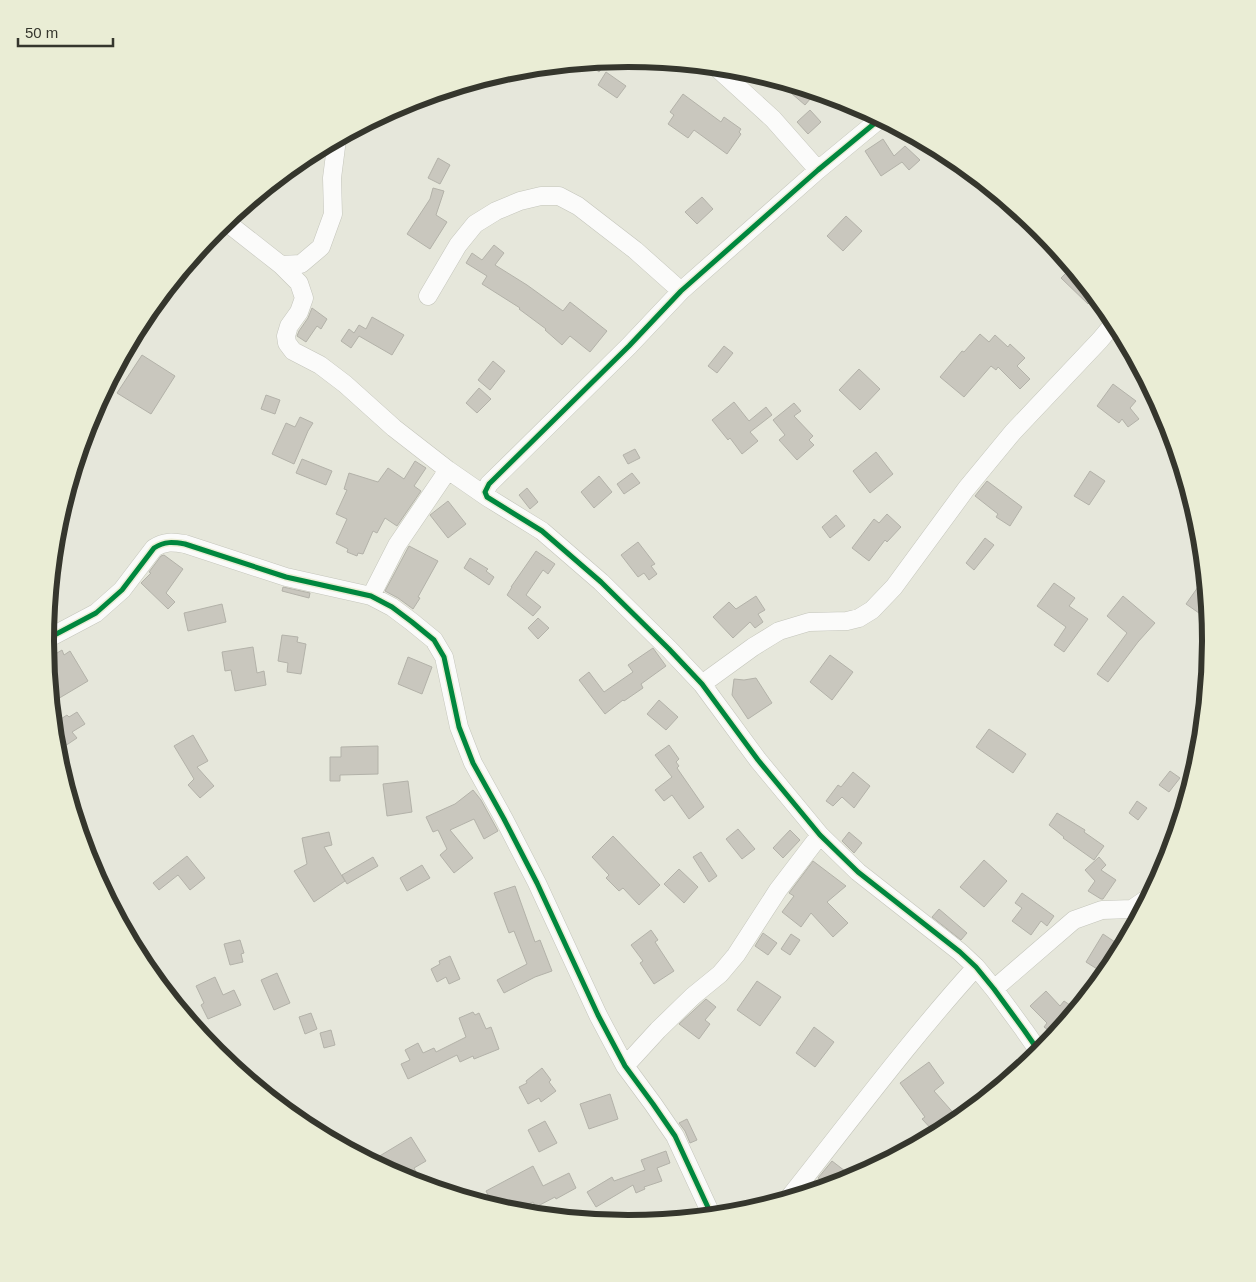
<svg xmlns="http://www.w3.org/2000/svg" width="1256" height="1282" font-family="Helvetica,sans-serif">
  <rect width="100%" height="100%" fill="#e6e7db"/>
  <path fill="#c9c7be" stroke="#b3b2a9" d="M603,60H609L599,72L586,62Z
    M606,72L626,86L617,98L598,85Z
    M797,86L816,92L805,105L791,93Z
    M683,94L721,122L724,117L741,129L739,132L741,134L727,154L694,130L688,138L668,124L674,115L670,112Z
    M810,110L821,122L808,134L797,122Z
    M883,139L894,156L905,146L920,160L909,170L902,162L881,176L865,151Z
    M438,158L450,165L440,184L428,178Z
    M433,188L444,191L436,215L447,222L430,249L407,234L430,199Z
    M702,197L713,209L697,224L685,212Z
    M846,216L862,231L843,251L827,236Z
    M494,245L504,253L495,265L527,285L563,311L570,302L607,331L590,352L570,336L562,345L545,330L546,329L519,309L520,308L482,284L487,276L466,263L472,253L482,260Z
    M1072,267L1096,296L1088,304L1061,278Z
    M312,308L327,319L321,329L317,326L306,342L297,336L299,331L308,318Z
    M372,317L404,335L392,355L359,336L351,348L341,341L349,329L354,333L359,325L366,329Z
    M980,334L989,342L995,335L1008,347L1010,344L1025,358L1017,366L1030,379L1020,389L998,367L996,370L991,366L964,397L940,377L962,351L964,352Z
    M724,346L733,353L717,373L708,366Z
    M142,355L175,376L151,414L117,393Z
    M493,361L505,371L490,390L478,380Z
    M859,369L880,389L860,410L839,390Z
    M1113,384L1136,401L1130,408L1139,419L1128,427L1122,419L1119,423L1097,406Z
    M479,388L491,399L477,413L466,403Z
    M266,395L280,400L275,414L261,409Z
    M734,402L749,421L766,407L772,415L750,432L758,441L742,454L730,438L728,440L712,420Z
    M794,403L801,411L794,416L813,436L809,440L814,445L797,460L779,440L785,435L773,420Z
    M300,417L313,423L308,431L294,464L272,454L286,423L295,427Z
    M635,449L640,458L628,464L623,455Z
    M876,452L893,474L870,493L853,471Z
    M302,459L332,471L326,485L296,473Z
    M415,461L426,468L414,486L421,491L397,526L385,518L377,533L373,531L363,554L358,553L357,556L347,552L348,549L336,543L347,519L336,514L347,490L344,489L349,473L378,482L388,468L404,479Z
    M1090,471L1105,481L1089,505L1074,496Z
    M632,473L640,483L624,494L617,484Z
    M599,476L612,492L594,508L581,492Z
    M987,481L1022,507L1010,526L996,517L998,514L975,496Z
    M527,488L538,502L530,509L519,495Z
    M448,501L466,524L448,538L430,515Z
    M887,514L901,527L887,542L885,540L869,561L852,548L874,519L879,523Z
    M836,515L845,526L830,538L822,527Z
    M985,538L994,545L974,570L966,563Z
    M638,542L655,564L651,566L657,574L649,580L644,573L638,577L621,555Z
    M409,546L438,561L418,597L420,598L413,609L398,598L385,591Z
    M536,551L555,564L548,574L543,570L526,595L541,607L533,616L507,595L512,587H511Z
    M164,555L183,569L166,593L175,602L168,609L141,583L151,573L149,572L161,556Z
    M470,558L488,569L486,571L494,577L489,585L464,568Z
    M1054,583L1075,598L1069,606L1088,619L1064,652L1054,645L1066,627L1037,606Z
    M283,587L310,593L309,598L282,591Z
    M1198,587L1206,593L1209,620L1186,604Z
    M756,596L765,610L758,614L763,622L755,628L750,622L733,638L713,617L729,602L736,609Z
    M1123,596L1155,623L1138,642L1108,682L1097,674L1127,633L1107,616Z
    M222,604L226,622L188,631L184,613Z
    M538,618L549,628L538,639L528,628Z
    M282,635L298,637L297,642L306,644L301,674L287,672L288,663L278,661Z
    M253,647L257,673L264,671L266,685L235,691L231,670L225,671L222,652Z
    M653,648L666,666L641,684L643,688L624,701L623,700L605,714L579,680L589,672L604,692L633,672L628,665Z
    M62,650L64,655L70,651L88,681L51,703L47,659Z
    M830,655L853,672L832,700L810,682Z
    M408,657L432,667L422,694L398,684Z
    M756,678L772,703L748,719L732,695L734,679L744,680Z
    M659,700L678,717L666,730L647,714Z
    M77,712L85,724L72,732L77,738L65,746L54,728L53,724L67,715L69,717Z
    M989,729L1026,754L1013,773L976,747Z
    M193,735L208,761L197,767L214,786L200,798L188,785L194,779L174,746Z
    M669,745L679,759L676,762L679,766L677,768L704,807L689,819L672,795L664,801L655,790L672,777L655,755Z
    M378,746V774L340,775V781H330V757H341V747Z
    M1170,771L1180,778L1169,792L1159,785Z
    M853,772L870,786L854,808L842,797L833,806L826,801L838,785L841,787Z
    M408,781L412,812L387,816L383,784Z
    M473,790L481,800L498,831L484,839L474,819L450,830L473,858L454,873L440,855L447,849L438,830L433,832L426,817L455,804Z
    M1137,801L1147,808L1138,820L1129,813Z
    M1057,813L1085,830L1084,832L1104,846L1094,860L1063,838L1064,837L1049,825Z
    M738,829L755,849L742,859L726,839Z
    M790,830L800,840L783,858L773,848Z
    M329,832L332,845L324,847L345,881L314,902L294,871L307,864L302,838Z
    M849,832L862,843L854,853L842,841Z
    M613,836L660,885L639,905L623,888L619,891L606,878L609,875L592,857Z
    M701,852L717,876L709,882L693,857Z
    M187,856L205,878L190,890L178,875L159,890L153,883Z
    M373,857L378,866L347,884L342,875Z
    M1099,857L1106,865L1101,870L1116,880L1103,899H1101L1088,891L1095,881L1085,870Z
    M984,860L1007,881L984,907L960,887Z
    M813,861L846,886L827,902L848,923L833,937L811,913L801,927L782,912L794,896L789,893Z
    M422,865L430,878L407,891L400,878Z
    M679,869L698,887L684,903L664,884Z
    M515,886L535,942L540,940L552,971L535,977L504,993L497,980L527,964L514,931L509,933L494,893Z
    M1022,893L1054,916L1047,926L1041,921L1031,935L1012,921L1022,908L1015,903Z
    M939,909L967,933L961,940L932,917Z
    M651,930L658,940L655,942L674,971L654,984L640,963L643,961L631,945Z
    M763,933L777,943L768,955L755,946Z
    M791,934L800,940L790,955L781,949Z
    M1103,934L1118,944L1109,959L1114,962L1105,974L1086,962Z
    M240,940L244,953L241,954L243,962L230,965L224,944Z
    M450,956L460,979L449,984L446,977L437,982L431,969L440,964L439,961Z
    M277,973L290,1003L274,1010L261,980Z
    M215,977L223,995L234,990L241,1005L208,1019L201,1005L204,1003L196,986Z
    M757,981L781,997L760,1026L737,1010Z
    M1046,991L1060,1006L1064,1001L1076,1009L1055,1035L1044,1027L1047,1023L1030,1006Z
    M706,999L716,1007L705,1020L710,1024L699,1039L679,1024Z
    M473,1012L475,1015L479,1013L486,1029L491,1027L499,1049L474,1059L473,1056L460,1062L457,1055L408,1079L401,1064L410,1060L405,1050L418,1043L423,1053L434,1048L436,1052L466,1037L459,1018Z
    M311,1013L317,1029L305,1034L299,1017Z
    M814,1027L834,1042L815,1067L796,1053Z
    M331,1030L335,1045L324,1048L320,1033Z
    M929,1062L944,1083L934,1091L957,1117L940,1132L936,1134L922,1119L925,1117L900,1083Z
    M542,1068L551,1080L549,1082L556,1091L541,1102L539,1098L528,1104L519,1087L527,1083L526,1081Z
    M610,1094L618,1119L589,1129L580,1104Z
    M687,1119L697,1140L690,1143L685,1131L679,1123Z
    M545,1121L557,1143L539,1152L528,1130Z
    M411,1137L426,1161L414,1168L423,1185L405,1180L385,1169L378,1157Z
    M666,1151L670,1163L657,1168L662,1181L644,1187L645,1189L636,1193L633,1185L596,1207L587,1192L612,1177L614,1181L645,1170L641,1160Z
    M832,1161L845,1171L834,1185L829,1186L818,1178Z
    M533,1166L543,1186L569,1173L576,1188L556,1199L555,1197L536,1207L533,1202L512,1212L494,1207L486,1191Z"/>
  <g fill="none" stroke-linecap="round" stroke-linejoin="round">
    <defs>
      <path id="minor" d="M716,67L773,119L818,170
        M881,118L818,170L681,291L629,346L489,484L485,492L487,497L542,531L601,582L669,649L702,684L758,760L820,835L858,872L960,952L976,967L994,989L1024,1030L1040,1053
        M225,221L281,265L299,283L304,298L299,312L289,326L286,336L287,343L293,351L320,365L345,384L394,428L448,470L487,497
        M281,265L301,264L321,247L333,214L332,178L337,139
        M428,296L458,245L475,224L496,211L520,201L541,196H559L578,206L635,250L681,291
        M371,596L397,545L448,470
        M45,640L96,613L122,590L154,548C165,541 173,542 185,544L286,577L371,596L392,607L412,622L434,640L444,657L459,727L473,763L504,819L537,883L598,1015L625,1066L653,1104L675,1136L712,1216
        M702,684L753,647L779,631L809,622L847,621L859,618L872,610L894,587L966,489L1013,432L1100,340L1115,322
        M994,989L1074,920L1102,910L1132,909L1148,898L1150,895
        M625,1066L658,1030L693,996L720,974L736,955L778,890L820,835
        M788,1199C850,1121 909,1041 976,967"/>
    </defs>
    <use href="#minor" stroke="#c4c5bb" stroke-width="19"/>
    <use href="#minor" stroke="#fbfbfa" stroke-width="18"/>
    <defs>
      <path id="cycleway" d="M881,118L818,170L681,291L629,346L489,484L485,492L487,497L542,531L601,582L669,649L702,684L758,760L820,835L858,872L960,952L976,967L994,989L1024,1030L1040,1053
        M45,640L96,613L122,590L154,548C165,541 173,542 185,544L286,577L371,596L392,607L412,622L434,640L444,657L459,727L473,763L504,819L537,883L598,1015L625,1066L653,1104L675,1136L712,1216"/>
    </defs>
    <use href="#cycleway" stroke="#eaedd5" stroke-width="8"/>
    <use href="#cycleway" stroke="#00873e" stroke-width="5"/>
  </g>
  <path d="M0 0H1256V1282H0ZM54 641a574 574 0 1 1 1148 0a574 574 0 1 1-1148 0Z" fill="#eaedd5" fill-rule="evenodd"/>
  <path fill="none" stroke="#35362d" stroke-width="6" d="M54 641a574 574 0 1 1 1148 0a574 574 0 1 1-1148 0Z"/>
  <path d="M18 38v8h95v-8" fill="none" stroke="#35362d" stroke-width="2.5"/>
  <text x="25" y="38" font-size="15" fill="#35362d" stroke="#eaedd5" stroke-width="4" paint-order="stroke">50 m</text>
</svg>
